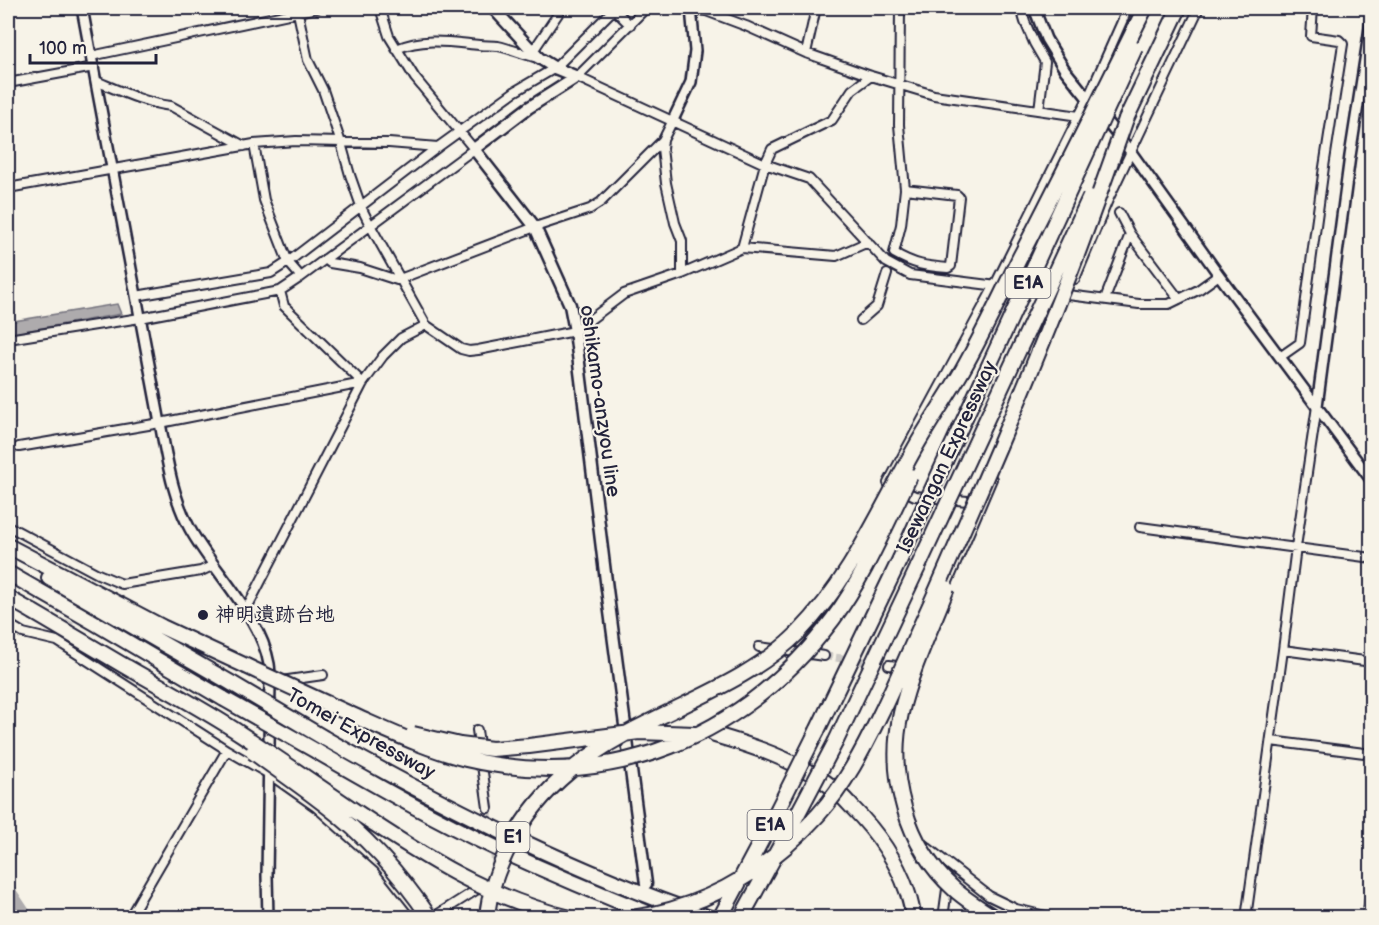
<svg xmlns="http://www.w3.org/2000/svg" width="1379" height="925" font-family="'Balsamiq Sans','Klee One',sans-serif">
  <rect width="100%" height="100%" fill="#f7f3e8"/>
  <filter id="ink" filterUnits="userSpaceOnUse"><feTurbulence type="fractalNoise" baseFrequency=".0167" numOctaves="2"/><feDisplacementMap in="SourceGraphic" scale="12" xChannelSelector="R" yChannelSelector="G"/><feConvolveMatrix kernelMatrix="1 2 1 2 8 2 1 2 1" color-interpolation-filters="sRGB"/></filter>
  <g filter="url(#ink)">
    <path fill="#aeabad" stroke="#76747f" stroke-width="1.5" d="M117,304L121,314L8,334V322Z"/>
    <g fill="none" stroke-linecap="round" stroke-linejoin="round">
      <path stroke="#aeabad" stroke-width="15" d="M8,891L26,918"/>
      <path stroke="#ccc9c5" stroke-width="8" stroke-dasharray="8 4" stroke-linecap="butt" d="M887,274L894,253
        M60,638L86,596
        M824,656L889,665
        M488,808L496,868"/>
      <defs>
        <path id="minor" d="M297,8L308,60L323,90L341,143L350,175L362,209L370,225L426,325L461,349L469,351L478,350L575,331L624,294L682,274L742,248L836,256L868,242
          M610,8L614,9L630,25
          M646,8L577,77L765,164L809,179L886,262L910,275L1139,304H1169L1198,290L1219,275
          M900,8L899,125L905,189L901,225L894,253C915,265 925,266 948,268L951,266L959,197L957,195L905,189
          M1021,8L1025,22L1034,43L1045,62L1039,110
          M691,9L706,11L746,26L806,53L871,76L934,95L1079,116
          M396,49C425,37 449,42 479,45C485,46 492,45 498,46C512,49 525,55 538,58
          M533,51L562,8
          M806,53L816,8
          M91,56L317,8
          M96,81C120,91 145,103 171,106L244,146
          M8,83L94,67
          M663,140L662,148L666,183L675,223L682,241V274
          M254,144L264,200L288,262L301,277
          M8,188L254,144L296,141L389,143L438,147
          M1119,213L1130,234L1179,299
          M742,248L765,164L772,149L832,120L852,90L871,76
          M325,259L330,263L360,268L397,280L535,227L590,209L601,202L663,140L672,122
          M1075,279L1108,200L1199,8
          M280,291L284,306L363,383
          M136,296L271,273L288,262L438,147L514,92L555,68L615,8
          M1105,299L1130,234
          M861,320L877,306L887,274
          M8,339L140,318L280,291L301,277L474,149L415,78L389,36L380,8
          M1280,357L1300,343L1324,167L1343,44L1339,40L1311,36L1313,8
          M19,447L160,423L363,383
          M978,502L915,496L888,483L995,285L1088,98L1128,8
          M8,526L98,574L122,584L201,571L214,565
          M1140,527L1372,558
          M945,589L992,479
          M246,610L363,383L383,356L401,338L426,325
          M8,624L23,633L57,641L227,750L269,774L316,807L381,865L415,908
          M759,647L824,656
          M1283,650L1372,662
          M889,665L904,667
          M281,681L323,675
          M477,730L488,808
          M1271,741L1372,754
          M924,845L989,896L1016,909L1054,918
          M129,918L227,750
          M432,918L484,885
          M943,918L948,882
          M1246,918L1283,650L1296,547L1317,406
          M1367,918L1372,884"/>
        <path id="tertiary" d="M82,8L160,423C167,459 172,496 190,529C213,571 261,616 269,664C270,670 270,676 270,682L267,876L268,918
          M1034,8L1046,39L1065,70L1131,152L1219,275L1372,481
          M672,122L691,82L695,51L691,8
          M1317,406L1350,156L1372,15"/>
        <path id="secondary" d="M493,8L539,58L555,68L577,77L528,108L474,149L535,227L570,305L575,331L607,589L646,884"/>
        <path id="motorway" d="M1126,119L1179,8
          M8,546L162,627L246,666
          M8,573L95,623L224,699
          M49,578L233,684
          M8,598L33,612
          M817,731L900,559
          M715,735C753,746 792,759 825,782C835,789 844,798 852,807C876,831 896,859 907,891C910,899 912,909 914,918
          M324,738C448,808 575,872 710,918
          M836,741L918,567
          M316,751C375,785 436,820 498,849C550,873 602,895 655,916"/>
      </defs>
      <use href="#minor" stroke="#22223b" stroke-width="12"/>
      <use href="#tertiary" stroke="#22223b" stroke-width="14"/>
      <use href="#secondary" stroke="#22223b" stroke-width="15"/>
      <use href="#motorway" stroke="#22223b" stroke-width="18"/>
      <use href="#minor" stroke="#f7f3e8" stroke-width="8"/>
      <use href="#tertiary" stroke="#f7f3e8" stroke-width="9"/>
      <use href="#secondary" stroke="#f7f3e8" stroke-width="10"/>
      <use href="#motorway" stroke="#f7f3e8" stroke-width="14"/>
      <defs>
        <path id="motorway-bridge" d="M900,559L1135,48
          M918,567L1090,197
          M947,588C931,629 911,670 901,713C887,775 906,846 954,889C966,900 981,909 995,918
          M33,612L133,671
          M246,666C284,684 322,701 361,719C395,734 430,750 466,759C612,793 744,737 833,619C865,576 886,524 910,476
          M127,667C165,689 205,710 241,734C279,759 317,785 355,811C424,857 488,898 570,918
          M233,684L324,738
          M224,699L316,751
          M413,734L460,745L492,749L529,746L639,732L695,734
          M253,752C276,769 301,786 324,804C365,835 401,875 430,918
          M487,918C489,890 499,865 512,841C541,786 590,751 645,724C698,697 756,675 799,632C852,578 882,505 919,441C933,417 948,395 962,371C983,334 1001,295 1020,257C1063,174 1104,91 1145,8
          M632,918C707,907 768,870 818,815C845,785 863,750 880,715C898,678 914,640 931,603C978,496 1025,389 1067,281C1088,227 1107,173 1126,119
          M720,918L778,809L817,731
          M741,918L796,817L836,741"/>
      </defs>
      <use href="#motorway-bridge" stroke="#22223b" stroke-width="18" stroke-linecap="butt"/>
      <use href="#motorway-bridge" stroke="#f7f3e8" stroke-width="14"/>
    </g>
  </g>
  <circle fill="#22223b" stroke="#f7f3e8" stroke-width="2" cx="203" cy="615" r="6"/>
  <g text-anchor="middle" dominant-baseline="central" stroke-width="4.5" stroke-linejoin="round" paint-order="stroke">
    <g fill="#f7f3e8" stroke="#62616f" stroke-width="1.5">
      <rect x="1005.5" y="268" width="45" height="30" rx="4.5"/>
      <rect x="747.5" y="810" width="45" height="30" rx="4.5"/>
      <rect x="496.5" y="822" width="33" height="30" rx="4.5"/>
    </g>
    <g font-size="18" font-weight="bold" fill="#22223b">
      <text x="1028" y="283">E1A</text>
      <text x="770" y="825">E1A</text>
      <text x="513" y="837">E1</text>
    </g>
    <g font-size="20" fill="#22223b" stroke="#f7f3e8">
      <text transform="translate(600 401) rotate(82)">oshikamo-anzyou line</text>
      <text transform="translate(947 457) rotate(-65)">Isewangan Expressway</text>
      <text transform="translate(361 734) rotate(29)">Tomei Expressway</text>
    </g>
    <g font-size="20" font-weight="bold" fill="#22223b" stroke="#f7f3e8" text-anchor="start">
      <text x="215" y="615">神明遺跡台地</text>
    </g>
  </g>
  <rect width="1379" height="925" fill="none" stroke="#f7f3e8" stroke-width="30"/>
  <rect x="15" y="15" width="1349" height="895" fill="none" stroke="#22223b" stroke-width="2" filter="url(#ink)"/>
  <path d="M30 54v9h126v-9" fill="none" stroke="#22223b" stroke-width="3"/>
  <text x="39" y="54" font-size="18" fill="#22223b" stroke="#f7f3e8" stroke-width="4.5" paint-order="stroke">100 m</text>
</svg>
